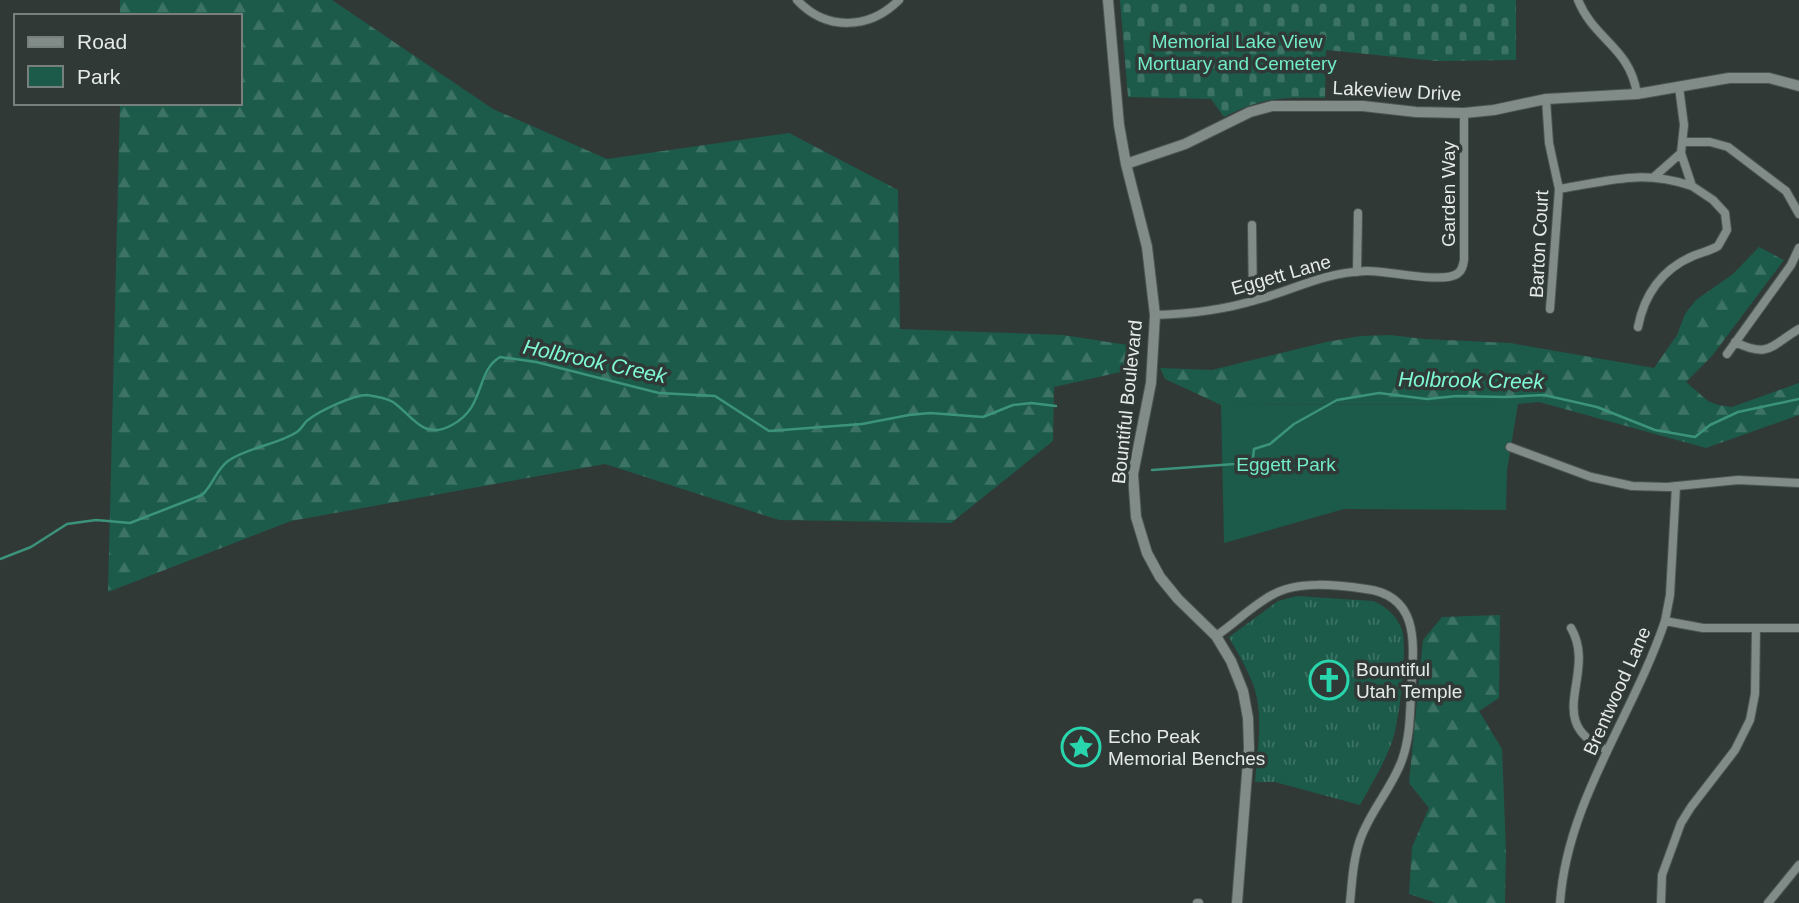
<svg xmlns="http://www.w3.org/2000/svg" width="1799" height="903" font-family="Arial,sans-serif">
  <defs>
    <pattern id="grass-tufts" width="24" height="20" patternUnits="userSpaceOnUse" patternTransform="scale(1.75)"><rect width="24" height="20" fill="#1c5b4a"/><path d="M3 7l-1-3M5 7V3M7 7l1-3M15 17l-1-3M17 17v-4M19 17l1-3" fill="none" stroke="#3d7364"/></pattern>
    <pattern id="forest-firs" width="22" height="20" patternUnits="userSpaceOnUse" patternTransform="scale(1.75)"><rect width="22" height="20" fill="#1c5b4a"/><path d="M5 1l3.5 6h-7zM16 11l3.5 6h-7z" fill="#3d7364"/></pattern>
    <pattern id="cemetery-stones" width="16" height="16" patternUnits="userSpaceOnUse" patternTransform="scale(1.75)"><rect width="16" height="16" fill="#1c5b4a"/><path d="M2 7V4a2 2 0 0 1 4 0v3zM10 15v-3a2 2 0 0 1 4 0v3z" fill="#3d7364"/></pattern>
  </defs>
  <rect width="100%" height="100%" fill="#303936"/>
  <path fill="url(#grass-tufts)" d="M1297,596L1373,601C1386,606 1397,616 1402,630C1408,649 1399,723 1392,742C1384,764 1371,785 1360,805L1275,782H1255C1257,755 1262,725 1257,698C1253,677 1239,656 1229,637L1278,601Z"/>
  <path fill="url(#forest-firs)" d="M120,0H332L493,109L607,159L789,133L898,190L900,329L1063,335L1134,346V369L1054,387L1053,441L951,523L779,520L605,464L291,521L108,592L120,103H240V16H120Z
    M1759,247L1784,260L1712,356L1686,382L1708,401L1718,405L1732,407L1799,383V415L1706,448L1539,402L1518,404L1221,405L1165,379L1160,368L1212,370L1326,342L1361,336L1390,335L1424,339L1510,343L1654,368L1677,335L1685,314L1696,300L1733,274Z
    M1500,615L1499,698L1479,711L1502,749L1506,851L1505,903H1436L1409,894L1412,847L1429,808L1409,783L1423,640L1442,617Z"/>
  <path fill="url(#cemetery-stones)" d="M1120,0H1516V60L1437,61L1326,50L1325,98C1282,97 1263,97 1224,117L1211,99L1128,97Z"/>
  <path fill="#1c5b4a" d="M1518,404L1507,470L1506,510L1344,509L1224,543L1221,405Z"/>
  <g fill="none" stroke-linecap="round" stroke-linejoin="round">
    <path stroke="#3c937b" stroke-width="2.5" d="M1152,470L1235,464L1253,458L1254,449L1270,444L1294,424L1337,400L1379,393L1427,399L1456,396L1506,397L1544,395L1597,407L1655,430L1695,437L1710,425L1738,412L1799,399
      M0,559L31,547L67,524L96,520L130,523L202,495C213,485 216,470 228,461C248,447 277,445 297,432C303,428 303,423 308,420C319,411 353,395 367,395C374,396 386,398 393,402C413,416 423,441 452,425C486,407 475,372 500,357L536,362L659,393L715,396L769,431L862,424L909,415L930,413L983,417L1013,405L1031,403L1056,406"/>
    <defs>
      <path id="street" d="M797,0C826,31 869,30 899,0
        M1578,0C1594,40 1630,47 1637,94
        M1546,99L1549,143L1559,189L1550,309
        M1683,142H1710L1728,147L1786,191L1799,214
        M1655,176L1681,153L1684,125L1679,87
        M1559,189C1610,181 1640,169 1692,186
        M1252,225L1253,301
        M1357,272L1358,213
        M1155,315C1189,314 1223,310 1256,300C1297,289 1321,273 1366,271C1387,270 1441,284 1457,274C1462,271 1463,266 1464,260V113
        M1638,327C1644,295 1662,269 1693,256C1702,252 1710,251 1718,246L1727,230L1725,213L1713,200L1692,186L1681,153
        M1735,342C1770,359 1771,345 1799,329
        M1727,354L1791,265L1799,248
        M1510,447L1591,477L1632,486L1667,487L1738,480L1799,483
        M1665,621L1703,628H1799
        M1571,628C1598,674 1541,722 1607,750
        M1216,636C1235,623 1252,606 1272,595C1298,580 1337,585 1366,589C1423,596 1413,650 1411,692C1410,714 1410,738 1402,760C1392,788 1370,811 1360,840C1353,860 1352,882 1350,903
        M1197,903H1199
        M1560,903C1567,801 1633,716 1665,621L1670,595L1676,486
        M1661,903L1662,875L1681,823L1691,807L1735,750L1750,720L1755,694L1756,628
        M1768,903L1799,865"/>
      <path id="secondary" d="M1108,0L1119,125L1126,164L1147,247L1155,315L1151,383L1133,474L1136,517L1147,553L1160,577L1178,599L1216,636L1231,661L1243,691L1248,718L1249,748L1237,903
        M1126,164L1185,144L1250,112L1272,106H1363L1416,112L1464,113L1494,110L1546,99L1637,94L1729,78H1769L1799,86"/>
    </defs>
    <use href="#street" stroke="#4d5552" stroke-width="10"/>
    <use href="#secondary" stroke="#4d5552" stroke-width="12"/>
    <use href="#street" stroke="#818b87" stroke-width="8"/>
    <use href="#secondary" stroke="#818b87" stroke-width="10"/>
  </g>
  <defs>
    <symbol id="church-ring" viewBox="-11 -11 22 22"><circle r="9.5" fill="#303936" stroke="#29d5ad" stroke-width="1.5"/><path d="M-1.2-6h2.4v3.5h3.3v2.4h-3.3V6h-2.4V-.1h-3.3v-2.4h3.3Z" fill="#29d5ad"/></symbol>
    <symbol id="sight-ring" viewBox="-11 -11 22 22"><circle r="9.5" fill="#303936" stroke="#29d5ad" stroke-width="1.5"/><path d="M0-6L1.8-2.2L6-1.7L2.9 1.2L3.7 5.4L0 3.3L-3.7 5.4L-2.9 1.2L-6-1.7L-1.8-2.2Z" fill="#29d5ad"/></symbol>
  </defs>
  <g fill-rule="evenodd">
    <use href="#church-ring" x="1307" y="658" width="44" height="44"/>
    <use href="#sight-ring" x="1059" y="725" width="44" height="44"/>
  </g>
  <g text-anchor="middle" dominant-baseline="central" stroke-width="7" stroke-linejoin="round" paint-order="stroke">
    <g font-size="19" fill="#71ebc8" stroke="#303936">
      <text x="1237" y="41">Memorial Lake View<tspan x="1237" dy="22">Mortuary and Cemetery</tspan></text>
      <text x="1286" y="464">Eggett Park</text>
    </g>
    <g font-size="19" fill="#e5eae8" stroke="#303936">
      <text transform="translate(1397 91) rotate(3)">Lakeview Drive</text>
      <text transform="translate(1448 194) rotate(-90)">Garden Way</text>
      <text transform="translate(1539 244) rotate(-87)">Barton Court</text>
      <text transform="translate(1281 275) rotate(-16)">Eggett Lane</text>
      <text transform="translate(1127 402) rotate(-84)">Bountiful Boulevard</text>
      <text transform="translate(1617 691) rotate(-66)">Brentwood Lane</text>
    </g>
    <g font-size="19" fill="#e5eae8" stroke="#303936" text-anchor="start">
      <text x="1356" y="669">Bountiful<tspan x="1356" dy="22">Utah Temple</tspan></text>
      <text x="1108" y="736">Echo Peak<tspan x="1108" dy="22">Memorial Benches</tspan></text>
    </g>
    <g font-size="21" font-style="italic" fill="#7ff9d5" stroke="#303936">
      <text transform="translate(595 361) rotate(12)">Holbrook Creek</text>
      <text transform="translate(1471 380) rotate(1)">Holbrook Creek</text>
    </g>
  </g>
  <rect x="14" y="14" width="228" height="91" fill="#303936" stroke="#78807d" stroke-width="2"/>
  <rect x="28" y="37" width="35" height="10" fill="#818b87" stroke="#78807d" stroke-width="2"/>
  <text x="77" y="49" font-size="21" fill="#e5eae8">Road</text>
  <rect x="28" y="66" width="35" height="21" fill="#1c5b4a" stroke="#78807d" stroke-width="2"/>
  <text x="77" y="84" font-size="21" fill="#e5eae8">Park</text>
</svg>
